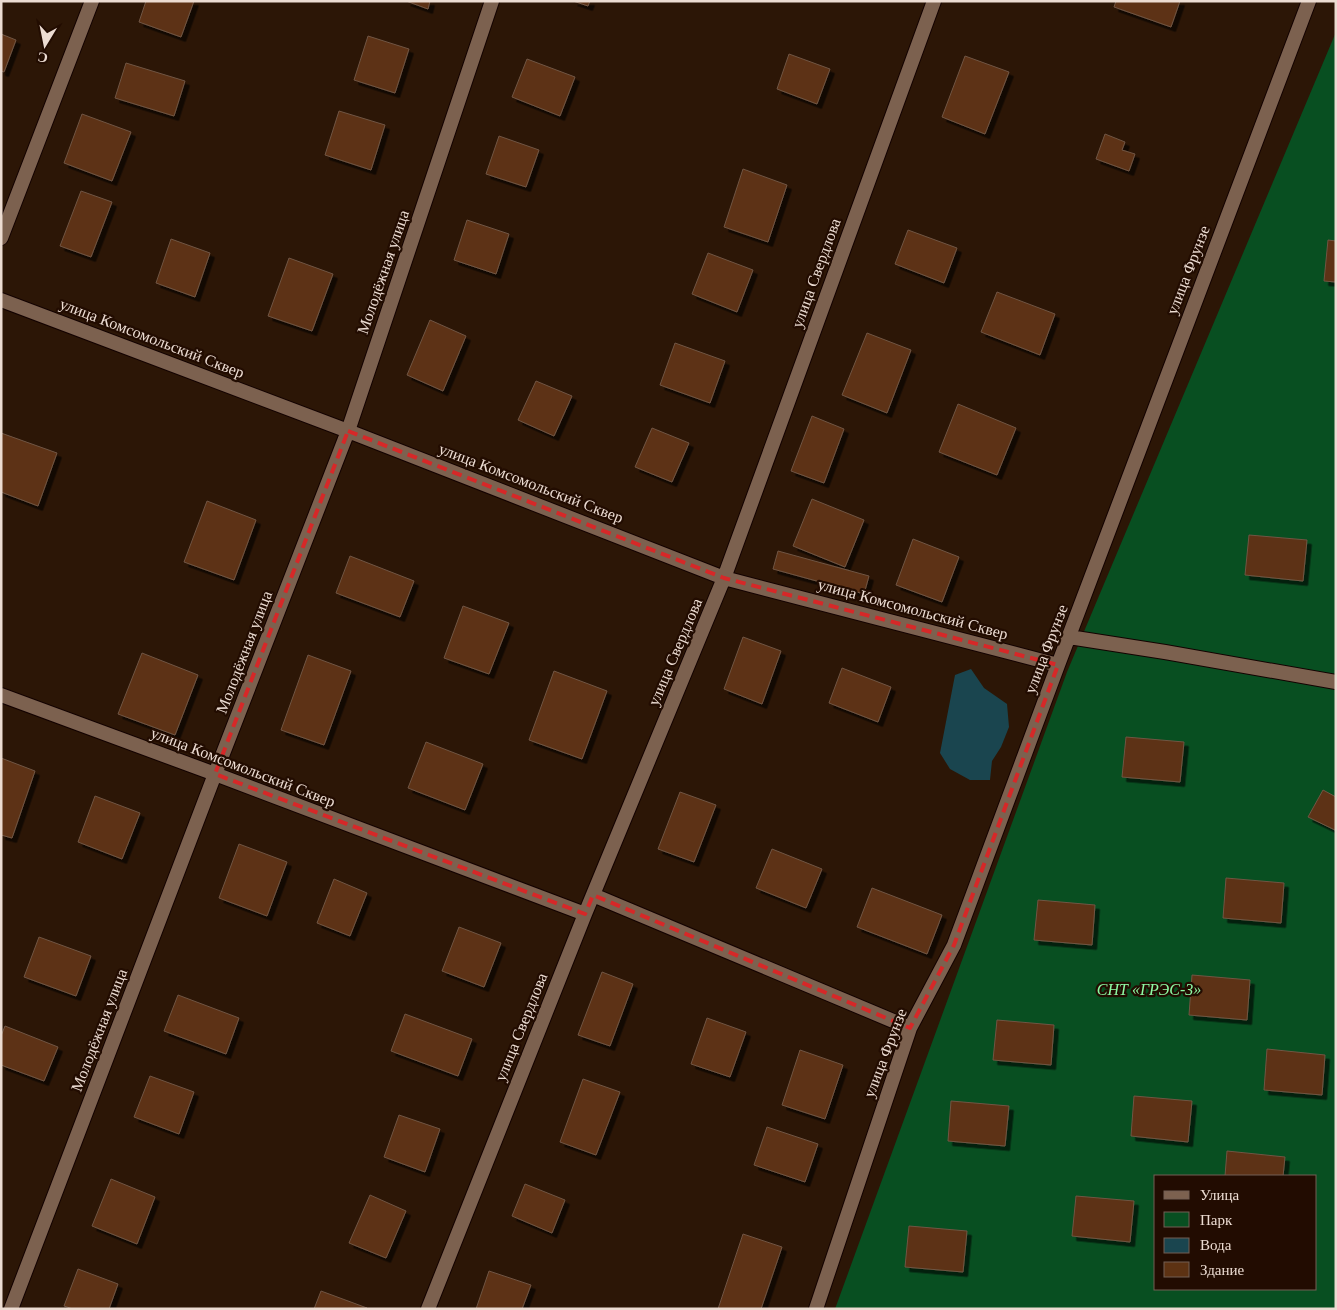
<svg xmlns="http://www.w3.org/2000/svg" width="1337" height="1310" font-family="'Times New Roman',serif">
  <defs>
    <filter id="shadow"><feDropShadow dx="4.5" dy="4.5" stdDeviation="0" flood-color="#0009"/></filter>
  </defs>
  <rect width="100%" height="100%" fill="#2c1606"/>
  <path fill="#084f21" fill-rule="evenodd" d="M1336,32V1309H835L1067,672ZM1156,1176H1316V1289H1156Z"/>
  <path fill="#1a454f" d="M971,669L984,688L1007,704L1009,727L1001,747L992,761L990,780H970L950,769L940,753L955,675Z"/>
  <path fill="#5d3213" stroke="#705544" filter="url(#shadow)" d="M146,1H194L181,37L139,22Z
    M406,1H430L428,9Z
    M573,1H590L588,6Z
    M1116,1H1180L1171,27L1114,7Z
    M1,34L16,40L4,72L1,71Z
    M368,36L409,49L395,93L354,80Z
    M789,54L830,69L817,104L777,89Z
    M965,56L1009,72L985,134L942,117Z
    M527,59L575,77L560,116L512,97Z
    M126,63L185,81L174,116L115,98Z
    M339,111L385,125L371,170L325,155Z
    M82,114L131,132L112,181L64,163Z
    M1105,134L1125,142L1122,150L1135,154L1129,171L1096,159Z
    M499,136L539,150L526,187L486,174Z
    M743,169L787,185L768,242L724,227Z
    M81,191L112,202L91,257L60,246Z
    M467,220L509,234L496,274L454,260Z
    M908,230L957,248L944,283L895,264Z
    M171,239L210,253L195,297L156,283Z
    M1328,240L1336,241V282L1324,281Z
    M708,253L753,270L737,312L692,294Z
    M289,258L333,274L312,331L268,316Z
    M997,292L1055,314L1040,355L981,332Z
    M430,320L466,336L443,391L407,375Z
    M867,333L911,350L887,413L842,395Z
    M675,343L725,361L710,403L660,385Z
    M536,381L572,396L554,436L518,420Z
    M958,404L1016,428L997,475L939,452Z
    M812,416L844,429L824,483L791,471Z
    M652,428L689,443L672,482L635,467Z
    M1,433L57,453L38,506L1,492Z
    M812,499L864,520L845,567L793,546Z
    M207,501L256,520L234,580L184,562Z
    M1249,535L1307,540L1303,581L1245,575Z
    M913,539L959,557L942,602L896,585Z
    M778,551L869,576L864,594L773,569Z
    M350,556L414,581L400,617L336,593Z
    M463,606L509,623L489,674L444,658Z
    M743,637L781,651L762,704L724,689Z
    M142,653L198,675L175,735L118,714Z
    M308,655L351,671L324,745L281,730Z
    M842,668L891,687L878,722L829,703Z
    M554,671L607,691L582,759L529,740Z
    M1126,737L1184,742L1180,782L1122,777Z
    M426,742L483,764L465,810L408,788Z
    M1,758L35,771L12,838L1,835Z
    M1323,790L1336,797V829L1335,830L1308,817Z
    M680,792L716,805L694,862L658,849Z
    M95,796L140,813L122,859L78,842Z
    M239,844L287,862L267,916L219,898Z
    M772,849L822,869L806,908L756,888Z
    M1226,878L1284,883L1281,923L1223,918Z
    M334,879L367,893L350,936L317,923Z
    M872,888L942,915L927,954L857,927Z
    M1038,900L1095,905L1092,945L1034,940Z
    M459,927L501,943L484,987L442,971Z
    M39,937L91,956L76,996L24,977Z
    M602,972L633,984L610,1046L578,1035Z
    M1192,975L1250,980L1247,1020L1189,1015Z
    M178,995L239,1018L226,1054L164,1031Z
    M405,1014L472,1039L458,1076L391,1051Z
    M707,1018L746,1032L730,1077L691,1064Z
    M997,1020L1054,1025L1051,1065L993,1060Z
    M5,1026L58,1047L44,1081L1,1065V1036Z
    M1267,1049L1325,1055L1322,1095L1264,1090Z
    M800,1050L843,1065L825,1119L782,1105Z
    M150,1076L194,1092L179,1134L134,1117Z
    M583,1079L620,1092L596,1155L560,1142Z
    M1134,1096L1192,1101L1188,1142L1131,1136Z
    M951,1101L1009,1106L1005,1146L948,1141Z
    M399,1115L440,1129L425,1172L384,1157Z
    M767,1127L818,1144L805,1182L754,1165Z
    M1227,1151L1285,1157L1283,1176H1225Z
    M111,1179L155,1197L137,1244L92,1226Z
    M525,1184L565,1200L552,1233L512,1216Z
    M370,1195L406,1211L386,1258L349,1243Z
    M1076,1196L1134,1201L1130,1242L1072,1236Z
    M909,1226L967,1231L963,1272L905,1267Z
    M743,1234L782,1247L761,1309H718Z
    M78,1269L118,1284L109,1309H73L64,1306Z
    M489,1271L531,1285L522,1309H476Z
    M321,1291L367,1308L314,1309Z"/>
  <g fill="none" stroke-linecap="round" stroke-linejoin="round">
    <defs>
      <path id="minor" d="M1,238L92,1
        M1,300L348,431L724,578L1058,665
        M1069,637L1165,652L1336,682
        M1,695L215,774L585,914
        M593,895L910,1028
        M11,1309L215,774L348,431L492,1
        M428,1309L585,914L724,578L934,1
        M816,1309L910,1028L954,945L1058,665L1309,1"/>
    </defs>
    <use href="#minor" stroke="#130200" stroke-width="16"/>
    <use href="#minor" stroke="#7c614f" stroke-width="14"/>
  </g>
  <path fill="none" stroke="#d62828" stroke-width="4" stroke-dasharray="10 6" stroke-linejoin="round" d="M348,431L724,578L1058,665L954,945L910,1028L593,895L585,914L215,774Z"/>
  <g text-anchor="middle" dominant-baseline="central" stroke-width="4.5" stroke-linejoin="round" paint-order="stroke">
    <g font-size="16" fill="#ecdcd2" stroke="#220c01">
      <text transform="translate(1188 270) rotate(-69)">улица Фрунзе</text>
      <text transform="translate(383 272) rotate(-71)">Молодёжная улица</text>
      <text transform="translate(816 273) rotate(-70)">улица Свердлова</text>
      <text transform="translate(152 338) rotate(21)">улица Комсомольский Сквер</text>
      <text transform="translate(531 483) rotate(21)">улица Комсомольский Сквер</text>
      <text transform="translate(913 609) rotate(15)">улица Комсомольский Сквер</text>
      <text transform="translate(1046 649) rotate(-69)">улица Фрунзе</text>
      <text transform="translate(244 652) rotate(-69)">Молодёжная улица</text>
      <text transform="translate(675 652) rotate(-67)">улица Свердлова</text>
      <text transform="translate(243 767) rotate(21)">улица Комсомольский Сквер</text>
      <text transform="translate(521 1027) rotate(-68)">улица Свердлова</text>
      <text transform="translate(99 1030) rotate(-69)">Молодёжная улица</text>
      <text transform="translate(885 1053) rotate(-69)">улица Фрунзе</text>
    </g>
    <g font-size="16" font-style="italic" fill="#8efba5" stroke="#220c01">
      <text x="1149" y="989">СНТ «ГРЭС-3»</text>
    </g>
  </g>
  <rect width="1337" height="1310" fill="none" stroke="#ecdcd2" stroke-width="5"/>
  <rect x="1154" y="1175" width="162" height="115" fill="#220c01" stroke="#735f55"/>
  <rect x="1164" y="1191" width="25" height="8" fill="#7c614f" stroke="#735f55"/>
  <text x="1200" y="1200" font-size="15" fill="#ecdcd2">Улица</text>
  <rect x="1164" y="1212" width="25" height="15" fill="#084f21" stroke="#735f55"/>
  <text x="1200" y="1225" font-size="15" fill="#ecdcd2">Парк</text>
  <rect x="1164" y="1238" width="25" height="15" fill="#1a454f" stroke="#735f55"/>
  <text x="1200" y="1250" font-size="15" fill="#ecdcd2">Вода</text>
  <rect x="1164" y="1262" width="25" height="15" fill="#5d3213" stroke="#735f55"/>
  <text x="1200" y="1275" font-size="15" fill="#ecdcd2">Здание</text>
  <g transform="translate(45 45) rotate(190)" stroke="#220c01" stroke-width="4" paint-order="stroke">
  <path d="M0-4L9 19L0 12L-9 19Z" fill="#ecdcd2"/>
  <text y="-8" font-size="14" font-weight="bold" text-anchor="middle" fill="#ecdcd2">С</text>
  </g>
</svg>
